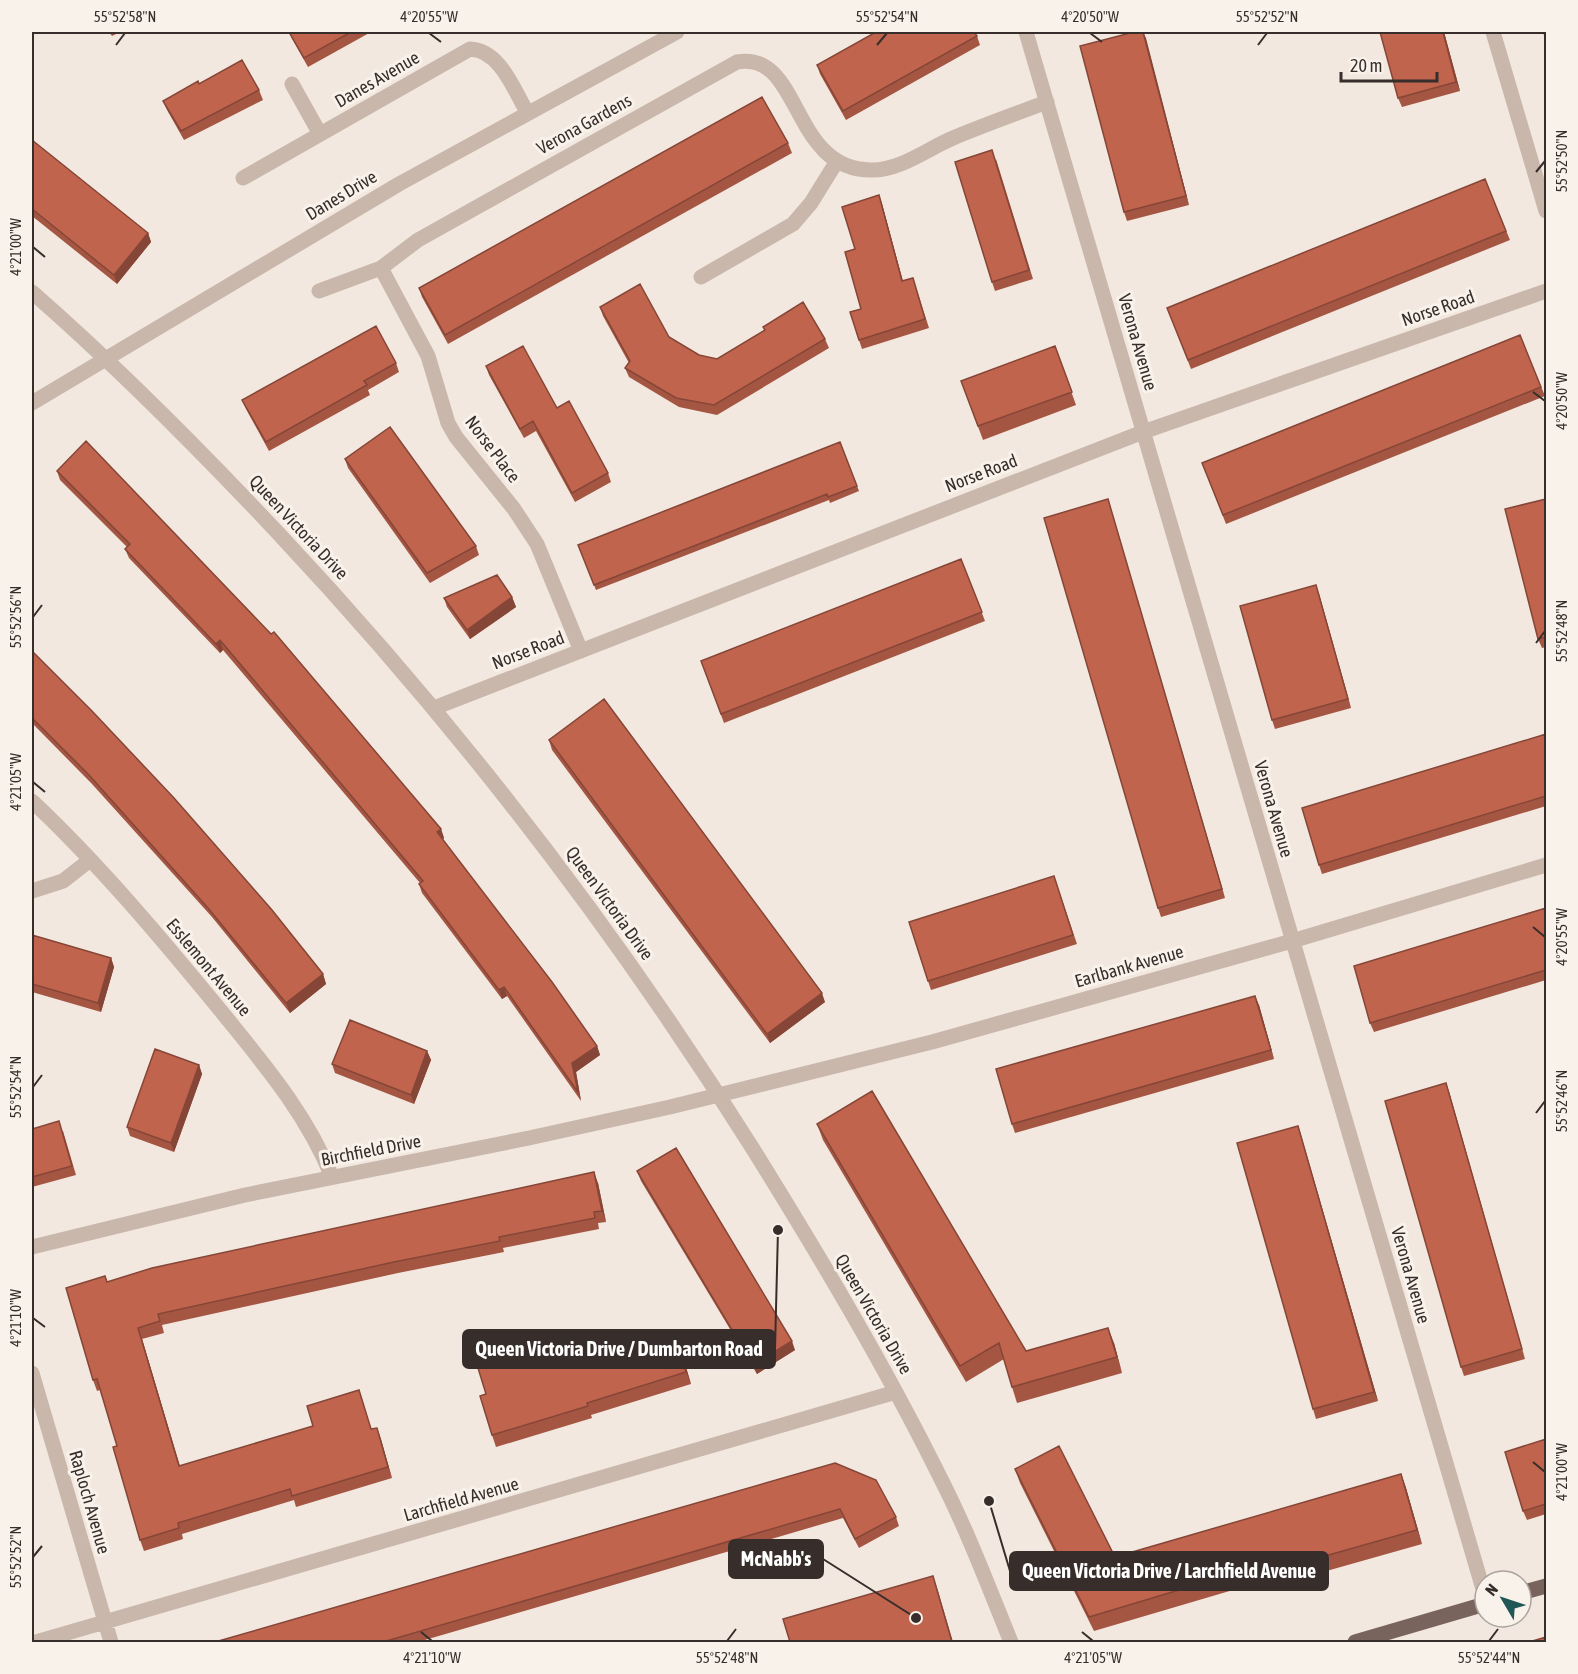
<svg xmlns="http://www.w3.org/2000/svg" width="1578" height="1674" font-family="'Asap Condensed',sans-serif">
  <rect width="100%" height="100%" fill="#f2e8df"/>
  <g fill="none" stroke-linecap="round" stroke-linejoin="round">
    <path stroke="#c9b7ab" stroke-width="15" d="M1026,32L1485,1596
      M1493,32L1546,211
      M292,84L320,134
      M243,178L470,49C500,50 514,90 527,112
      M381,268L428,356L448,423L456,437L514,509L537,544L581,651
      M701,277L793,224L811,203L837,161
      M319,291L381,268L418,240L737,62C802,50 790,171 872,170C901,170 927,149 953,138C984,125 1015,114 1047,102
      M32,292C119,368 200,450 279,534C457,724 615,929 753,1149C820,1257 885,1366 941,1479C968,1532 989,1588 1011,1642
      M32,403L399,184L677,32
      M434,708L1143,432L1546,291
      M32,801C100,865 161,938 221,1011C263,1063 307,1114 332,1177
      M32,891L63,881L90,860
      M32,1247L245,1195L529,1138L670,1107L932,1042L1292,941L1546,865
      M32,1373L111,1642
      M36,1642L896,1392"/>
    <path stroke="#78645c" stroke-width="15" d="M1521,1593L1546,1586
      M1355,1642L1485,1604"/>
  </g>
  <path fill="#a55643" d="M109,32H120L112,36Z
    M289,32H371L308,67L291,37Z
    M1143,32L1189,205L1127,221L1124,212Z
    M1444,32L1460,91L1402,107L1398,98Z
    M1543,32H1546V39H1545Z
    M977,36L980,45L846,120L820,74L817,65Z
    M259,90L263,100L184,140L167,110L163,101Z
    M32,140L148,233L151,242L117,284L32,216Z
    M788,143L792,153L448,344L422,297L419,288Z
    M996,159L1033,279L995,291L992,282Z
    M1485,179L1510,240L1191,369L1167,308Z
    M879,195L882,204L903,281L913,278L929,328L862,349L859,340L861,309L855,249Z
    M600,307L669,337L699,355L717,359L765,330L763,327L825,339L829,348L717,415L679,407L629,377L625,368L629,363L603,316Z
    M1520,335L1545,396L1226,524L1202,463Z
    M1055,346L1076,405L983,440L961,381Z
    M396,363L399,372L368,390L370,395L269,451L246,409L242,400Z
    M486,366L557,408L608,473L611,482L575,502L536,431L524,438L489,375Z
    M840,442L859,491L830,503L829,500L596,590L578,545Z
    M345,459L476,546L479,555L430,583L348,468Z
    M57,471L441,829L444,838L443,839L597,1046L600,1055L576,1072L581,1101L507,996L502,999L422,893L419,884L420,883L223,650L220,653L129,558L125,549L127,547L60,480Z
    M1108,499L1225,898L1161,917L1158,908Z
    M1546,499V647L1542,648L1538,639Z
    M961,559L985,621L724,723L701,661Z
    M1319,594L1351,708L1275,729L1272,720Z
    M512,597L516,607L470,639L447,607L444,598Z
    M32,651L323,974L326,984L290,1013L212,917L92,784L32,723Z
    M1546,734V806L1322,874L1319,865Z
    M549,740L825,1002L770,1043L552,750Z
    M1054,876L1077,944L931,990L928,981Z
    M1546,908V980L1374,1032L1370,1023Z
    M32,935L111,958L114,967L101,1012L32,992Z
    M1259,1005L1274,1059L1015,1133L1012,1124Z
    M427,1051L431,1060L414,1104L335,1073L332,1064Z
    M199,1065L202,1074L174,1152L130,1136L127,1127Z
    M1449,1092L1525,1359L1464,1376L1461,1367Z
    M817,1124L1026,1351L1114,1343L1122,1373L1017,1403L1012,1387L1004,1359L966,1382L823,1140Z
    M1298,1126L1378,1401L1316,1419L1313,1409Z
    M32,1129L63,1131L76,1175L32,1187Z
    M637,1171L795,1350L757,1374L641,1181Z
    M598,1183L606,1222L598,1223L599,1229L503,1248L504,1252L398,1273L162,1325L164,1333L142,1339L180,1466L313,1426L359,1390L371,1429L377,1428L392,1478L296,1507L294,1500L182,1534L183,1539L144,1551L140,1540L117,1446L100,1390L97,1391L93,1380L107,1282Z
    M526,1339L535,1367L576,1365L680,1347L691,1384L591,1415L592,1418L496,1447L492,1435L486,1394Z
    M1546,1439V1514L1527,1520L1523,1511Z
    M835,1463L896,1517L899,1526L859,1548L843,1518L418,1642H215Z
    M1015,1469L1115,1557L1401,1474L1406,1488L1422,1544L1277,1585L1274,1578L1094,1631L1020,1483Z"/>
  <path fill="#864637" d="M1143,32L1146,38L1189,205L1186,196Z
    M1443,32H1444L1460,91L1456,82Z
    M879,195L882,204L905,290L902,281Z
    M148,233L151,242L117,284L114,275Z
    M1108,499L1111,509L1225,898L1222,889Z
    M1316,585L1319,594L1351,708L1348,699Z
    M512,597L516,607L470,639L467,630Z
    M220,640L223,650L220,653L216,644Z
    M441,829L444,838L441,841L437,832Z
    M111,958L114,967L101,1012L98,1003Z
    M323,974L326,984L290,1013L286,1003Z
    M504,987L507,996L502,999L499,990Z
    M822,993L825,1002L770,1043L767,1034Z
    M1255,996L1259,1005L1274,1059L1271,1050Z
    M597,1046L600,1055L576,1072L581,1101L578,1092L572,1063Z
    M427,1051L431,1060L414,1104L411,1095Z
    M199,1065L202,1074L174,1152L171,1143Z
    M1446,1083L1449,1092L1525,1359L1522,1349Z
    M1298,1126L1301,1135L1378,1401L1374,1392Z
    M594,1172L598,1183L606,1222L602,1211Z
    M138,1328L142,1339L183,1478L179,1466Z
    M1108,1328L1114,1343L1122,1373L1117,1357Z
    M675,1335L680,1347L691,1384L686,1372Z
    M792,1341L795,1350L757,1374L753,1365Z
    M377,1428L381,1439L392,1478L388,1467Z
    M1401,1474L1406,1488L1422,1544L1417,1530Z
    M933,1576L937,1588L953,1642H952Z"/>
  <path fill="#c0644e" stroke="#864637" stroke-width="1.5" d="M289,32H351L304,58Z
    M876,32H974L977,36L843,111L817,65Z
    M1134,32H1143L1186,196L1124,212L1080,46Z
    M1380,32H1443L1456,82L1398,98Z
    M242,60L259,90L181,131L163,101L198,81L199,84Z
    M762,97L788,143L445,335L419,288Z
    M32,140L148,233L114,275L32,209Z
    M992,150L1029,270L992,282L955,162Z
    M1485,179L1506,231L1188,360L1167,308Z
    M879,195L902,281L913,278L925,319L859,340L850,312L861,309L845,252L855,249L842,207Z
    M640,284L669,337L699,355L717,359L765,330L763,327L803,302L825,339L714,405L676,398L625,368L630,361L600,307Z
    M376,326L396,363L364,381L367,385L266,442L242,400Z
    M1520,335L1541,387L1223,515L1202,463Z
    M523,346L557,408L569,401L608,473L572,493L533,421L520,429L486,366Z
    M1055,346L1072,392L978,426L961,381Z
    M390,427L476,546L427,573L345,459Z
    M86,441L271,634L274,632L441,829L437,832L552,982L597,1046L572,1063L578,1092L504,987L499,990L419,884L423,881L220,640L216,644L125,549L130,544L57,471Z
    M840,442L857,486L828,497L827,494L594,585L578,545Z
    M1108,499L1222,889L1158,908L1044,518Z
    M1546,499V637L1538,639L1505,509Z
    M961,559L982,612L721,714L701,661Z
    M497,575L512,597L467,630L444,598Z
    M1316,585L1348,699L1272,720L1240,606Z
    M32,651L92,711L174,798L272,910L323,974L286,1003L208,908L89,775L32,718Z
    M604,699L822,993L767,1034L549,740Z
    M1546,734V796L1319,865L1302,808Z
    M1054,876L1073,935L928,981L909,922Z
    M1546,908V970L1370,1023L1354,966Z
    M32,935L111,958L98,1003L32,984Z
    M1255,996L1271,1050L1012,1124L996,1069Z
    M350,1020L427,1051L411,1095L332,1064Z
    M155,1049L199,1065L171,1143L127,1127Z
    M1446,1083L1522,1349L1461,1367L1385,1101Z
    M872,1091L1026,1351L1108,1328L1117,1357L1012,1387L999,1343L960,1366L817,1124Z
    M59,1121L72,1166L32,1177V1129Z
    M1298,1126L1374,1392L1313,1409L1237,1143Z
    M676,1148L792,1341L753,1365L637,1171Z
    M594,1172L602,1211L594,1212L595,1218L499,1237L500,1241L394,1262L158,1314L160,1321L138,1328L179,1466L313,1426L307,1406L359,1390L371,1429L377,1428L388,1467L292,1496L290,1489L178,1523L179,1528L140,1540L113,1447L117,1446L97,1379L93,1380L66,1288L105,1276L107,1282L152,1268Z
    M675,1335L686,1372L587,1403L588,1406L492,1435L480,1396L486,1394L474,1355L526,1339L534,1367L572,1356L575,1365Z
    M1546,1439V1504L1523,1511L1505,1452Z
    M1059,1446L1115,1557L1401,1474L1417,1530L1272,1571L1269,1563L1089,1617L1015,1469Z
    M835,1463L876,1480L896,1517L855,1539L840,1509L383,1642H215Z
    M933,1576L952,1642H790L783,1619Z
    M1546,1637V1642H1529Z"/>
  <path fill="none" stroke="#372d2a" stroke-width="2" d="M429,33L441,42M1090,33L1102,42M116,45L125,33M877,45L887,33M1258,45L1267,33M1536,172L1545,161M33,247L45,257M1533,392L1545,401M33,617L42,605M1536,643L1545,631M33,782L45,792M1533,927L1545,937M33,1087L42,1075M1536,1113L1545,1101M33,1318L45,1327M1533,1462L1545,1472M33,1557L42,1546M421,1632L432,1641M1082,1632L1093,1641M727,1641L736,1629M1489,1641L1498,1629"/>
  <g text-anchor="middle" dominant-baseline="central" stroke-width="6" stroke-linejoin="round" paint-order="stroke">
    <g font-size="18" fill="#372d2a" stroke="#f9f2eb">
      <text transform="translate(377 79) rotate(-30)">Danes Avenue</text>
      <text transform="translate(584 124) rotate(-29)">Verona Gardens</text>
      <text transform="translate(341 195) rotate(-31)">Danes Drive</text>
      <text transform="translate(1438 308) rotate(-19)">Norse Road</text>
      <text transform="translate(1138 342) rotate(74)">Verona Avenue</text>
      <text transform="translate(493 449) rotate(53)">Norse Place</text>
      <text transform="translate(981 473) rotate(-21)">Norse Road</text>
      <text transform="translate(299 527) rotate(47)">Queen Victoria Drive</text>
      <text transform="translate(528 650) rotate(-21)">Norse Road</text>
      <text transform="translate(1274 809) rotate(74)">Verona Avenue</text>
      <text transform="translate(610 903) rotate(54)">Queen Victoria Drive</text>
      <text transform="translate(1129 966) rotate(-16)">Earlbank Avenue</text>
      <text transform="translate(209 967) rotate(50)">Esslemont Avenue</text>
      <text transform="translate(371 1150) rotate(-11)">Birchfield Drive</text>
      <text transform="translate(1411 1275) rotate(74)">Verona Avenue</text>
      <text transform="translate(874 1314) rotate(60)">Queen Victoria Drive</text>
      <text transform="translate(461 1499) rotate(-16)">Larchfield Avenue</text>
      <text transform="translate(90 1502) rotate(74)">Raploch Avenue</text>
    </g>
  </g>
  <path fill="none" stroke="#372d2a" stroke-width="2" d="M778 1230L775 1349M916 1618L823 1559M989 1501L1010 1571"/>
  <g fill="#372d2a" stroke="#f9f2eb" stroke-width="2">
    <circle cx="778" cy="1230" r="6"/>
    <circle cx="916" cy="1618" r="6"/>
    <circle cx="989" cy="1501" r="6"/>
  </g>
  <g fill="#372d2a" stroke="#372d2a" stroke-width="2">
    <rect x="463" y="1330" width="312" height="38" rx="6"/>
    <rect x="729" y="1540" width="94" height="38" rx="6"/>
    <rect x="1010" y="1552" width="318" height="38" rx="6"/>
  </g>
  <g font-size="20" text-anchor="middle" font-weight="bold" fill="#fff">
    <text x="619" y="1356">Queen Victoria Drive / Dumbarton Road</text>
    <text x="776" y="1566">McNabb's</text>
    <text x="1169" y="1578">Queen Victoria Drive / Larchfield Avenue</text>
  </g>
  <rect width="1578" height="1674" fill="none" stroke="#f9f2eb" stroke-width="66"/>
  <g transform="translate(1503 1599) rotate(309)"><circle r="28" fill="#f9f2eb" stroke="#aba39e" stroke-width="1.5"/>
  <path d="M0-4.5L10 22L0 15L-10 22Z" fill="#215657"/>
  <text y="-9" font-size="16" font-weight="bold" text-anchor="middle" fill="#372d2a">N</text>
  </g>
  <path d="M1341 72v9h96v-9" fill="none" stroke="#372d2a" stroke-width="3"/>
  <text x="1350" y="72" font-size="18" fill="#372d2a" stroke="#f9f2eb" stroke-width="4.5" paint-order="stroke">20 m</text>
  <rect x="33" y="33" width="1512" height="1608" fill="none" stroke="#372d2a" stroke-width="2"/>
  <g font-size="15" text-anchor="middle" fill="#372d2a">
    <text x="125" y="22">55°52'58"N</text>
    <text x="429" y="22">4°20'55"W</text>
    <text x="887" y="22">55°52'54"N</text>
    <text x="1090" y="22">4°20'50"W</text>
    <text x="1267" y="22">55°52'52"N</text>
    <text transform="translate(1562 161) rotate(-90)" y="5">55°52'50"N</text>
    <text transform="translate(16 247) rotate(-90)" y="5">4°21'00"W</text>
    <text transform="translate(1562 401) rotate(-90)" y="5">4°20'50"W</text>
    <text transform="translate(16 617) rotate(-90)" y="5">55°52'56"N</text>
    <text transform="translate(1562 631) rotate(-90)" y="5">55°52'48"N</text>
    <text transform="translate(16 782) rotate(-90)" y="5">4°21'05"W</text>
    <text transform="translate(1562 937) rotate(-90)" y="5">4°20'55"W</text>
    <text transform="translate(16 1087) rotate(-90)" y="5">55°52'54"N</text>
    <text transform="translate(1562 1101) rotate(-90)" y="5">55°52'46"N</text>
    <text transform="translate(16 1318) rotate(-90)" y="5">4°21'10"W</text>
    <text transform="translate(1562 1472) rotate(-90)" y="5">4°21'00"W</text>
    <text transform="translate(16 1557) rotate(-90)" y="5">55°52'52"N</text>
    <text x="432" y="1663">4°21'10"W</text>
    <text x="727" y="1663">55°52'48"N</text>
    <text x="1093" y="1663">4°21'05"W</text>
    <text x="1489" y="1663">55°52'44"N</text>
  </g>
</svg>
